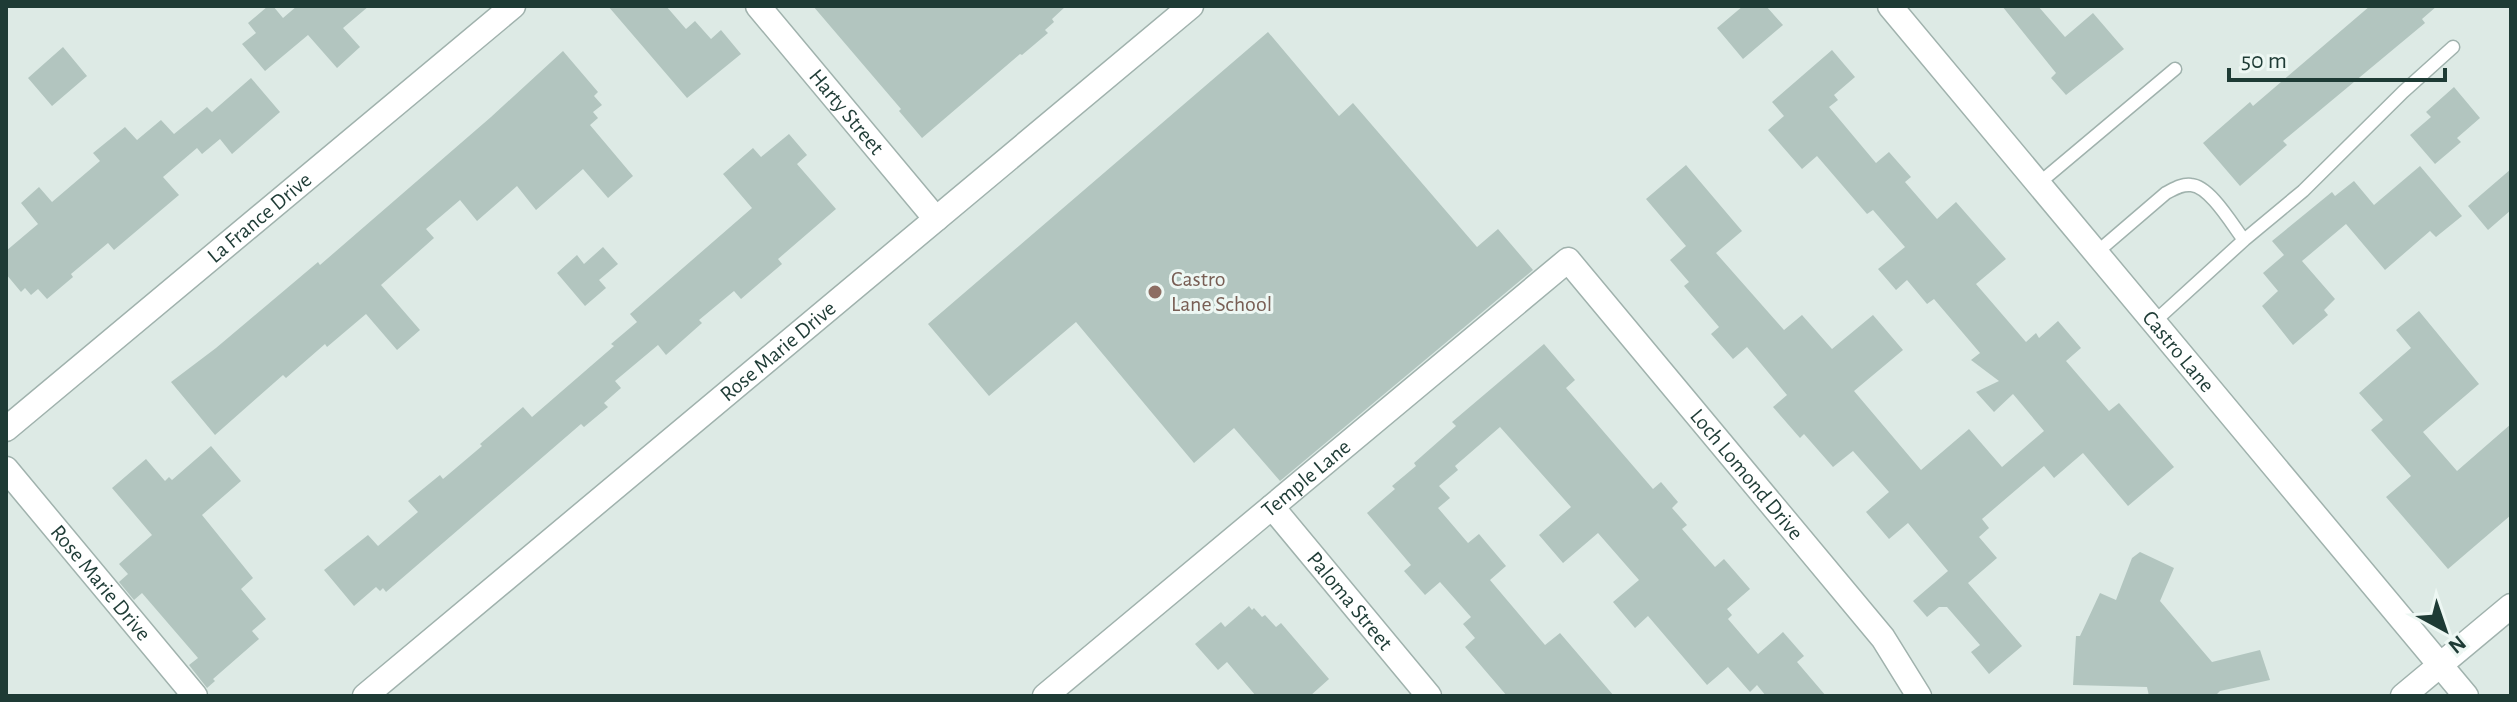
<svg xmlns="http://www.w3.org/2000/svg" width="2517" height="702" font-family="'Alegreya Sans',sans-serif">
  <rect width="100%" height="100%" fill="#ddeae5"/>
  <path fill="#b2c5bf" d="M268,6H273L283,18L297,6H369L343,28L360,47L337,68L308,35L265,71L242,44L256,33L248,23Z
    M608,6H666L686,29L695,21L711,39L721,30L741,54L687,98Z
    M813,6H1066L1052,19L1054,22L1045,30L1048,33L1022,55L1020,54L922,138L899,111L901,109Z
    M1743,6H1766L1783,25L1743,59L1717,28Z
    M2002,6H2038L2065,37L2093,13L2124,49L2066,95L2051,78L2056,73Z
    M2370,6H2437L2422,19L2425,23L2283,141L2287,145L2240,186L2203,143L2250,102L2253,106Z
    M1268,32L1339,116L1353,103L1477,247L1498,229L1533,270L1280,481L1234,428L1194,463L1076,322L989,396L928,324Z
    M63,47L87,76L52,106L28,78Z
    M1832,50L1855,77L1834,95L1838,100L1829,107L1876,163L1889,152L1911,177L1905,182L1937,219L1956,202L2006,259L1976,284L2026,342L2036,333L2039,338L2058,321L2081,348L2066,361L2109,411L2119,403L2174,467L2128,506L2083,453L2054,478L2044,466L1982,519L1989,528L1979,537L1997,558L1968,583L2022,646L1989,674L1971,652L1980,645L1947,607H1939L1927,617L1913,601L1948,571L1908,523L1889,539L1866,512L1889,492L1853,451L1833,467L1804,434L1800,438L1773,407L1787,395L1747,347L1733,359L1711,334L1719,327L1684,286L1689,282L1670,260L1686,246L1646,199L1686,165L1742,231L1716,253L1784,330L1802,315L1832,349L1873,315L1903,350L1854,391L1921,470L1969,429L2002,467L2044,431L2013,394L1994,412L1976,392L1999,381L1971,360L1980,353L1934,299L1927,304L1907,280L1896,290L1878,269L1905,247L1873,210L1867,214L1817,156L1802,169L1768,130L1784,116L1772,102Z
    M563,51L598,92L594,96L602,105L593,112L598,118L590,125L633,176L608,198L583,169L536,210L517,186L477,221L460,200L426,229L434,238L381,285L420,330L397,350L366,314L327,347L325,344L286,378L283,375L215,435L171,382L216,348L318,262L320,265L491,117Z
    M251,78L280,112L232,154L220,139L202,154L197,148L163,177L179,195L114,250L108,243L71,274L73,277L47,299L38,289L31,295L25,288L21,292L6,274V251L38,224L21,203L39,187L52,202L100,161L93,153L125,127L137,140L161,120L174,134L207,107L212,112Z
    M2454,87L2480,118L2457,138L2461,142L2435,164L2410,135L2431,117L2426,112Z
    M789,134L807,155L797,164L836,209L778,259L782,264L741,299L734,291L699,320L702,323L666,355L658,345L615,381L621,388L604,403L608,407L584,427L581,424L386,592L383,588L380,591L376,587L354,606L324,570L368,535L378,546L418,512L408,501L440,475L443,479L482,446L480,444L523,407L532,417L614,346L611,344L637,322L630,314L752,208L723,174L753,148L761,157Z
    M2420,166L2462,216L2436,237L2430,231L2385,270L2346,224L2302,261L2335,299L2324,310L2328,315L2293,345L2262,306L2278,291L2263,273L2284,255L2272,241L2332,192L2335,196L2354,181L2374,205Z
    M2511,169V210L2488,230L2468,206Z
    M603,247L618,264L599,280L606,288L585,306L557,273L577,255L584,264Z
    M2419,311L2479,384L2423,432L2457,471L2511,424V515L2448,569L2386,497L2411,476L2371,430L2383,420L2359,393L2411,348L2396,330Z
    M1544,344L1575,380L1566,388L1653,489L1661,482L1678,502L1672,508L1687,525L1682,529L1715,567L1724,559L1750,589L1727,609L1732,615L1728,619L1758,654L1783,632L1804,656L1797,662L1826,696H1766L1757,685L1750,692L1728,667L1707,685L1648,616L1635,628L1613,602L1639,580L1598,533L1563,563L1539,535L1571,507L1500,427L1455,466L1458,470L1439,486L1450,498L1438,508L1468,543L1479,534L1506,566L1490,580L1545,645L1560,633L1614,696H1507L1465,647L1475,638L1463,624L1471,617L1440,582L1425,595L1404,571L1411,565L1367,513L1395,489L1392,486L1416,466L1414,463L1456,426L1452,422Z
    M211,446L241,481L202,515L253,578L241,589L266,619L252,631L259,639L213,679L215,681L207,688L189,665L198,658L142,593L134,600L119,582L128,574L119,564L152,535L112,488L146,459L165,481L169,477L172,480Z
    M2140,552L2174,568L2160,601L2212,662L2260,650L2270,680L2220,691L2215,696H2149L2147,687L2073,685L2076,636H2080L2100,593L2116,600L2132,558Z
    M1249,606L1252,610L1254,608L1262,617L1265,615L1276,627L1281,623L1329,679L1310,696H1256L1227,662L1218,670L1195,644L1221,622L1225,627Z"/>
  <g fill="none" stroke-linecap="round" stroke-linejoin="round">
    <defs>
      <path id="service" d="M2038,184L2175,69
        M2244,240L2303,191L2403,92L2453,47
        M2096,253L2166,193C2174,189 2181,184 2191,185C2210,186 2233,226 2244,240L2154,322"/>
      <g id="minor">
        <path id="s1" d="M758,6L936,219"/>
        <path id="s2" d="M6,429L513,6"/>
        <path id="s3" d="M6,469L195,696"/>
        <path id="s4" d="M1272,507L1429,696"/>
        <path id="s5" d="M365,696L1191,6"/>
        <path id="s6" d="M1045,696L1568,260L1883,638L1919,696"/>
      </g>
      <g id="tertiary">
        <path id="s7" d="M1890,6L2466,696"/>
        <path d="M2403,696L2511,606"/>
      </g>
    </defs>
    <use href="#service" stroke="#a0b2ad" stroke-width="15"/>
    <use href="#minor" stroke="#a0b2ad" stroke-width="27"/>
    <use href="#tertiary" stroke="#a0b2ad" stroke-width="27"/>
    <use href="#service" stroke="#fff" stroke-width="12"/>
    <use href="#minor" stroke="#fff" stroke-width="24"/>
    <use href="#tertiary" stroke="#fff" stroke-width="24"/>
  </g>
  <circle fill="#8d6e63" stroke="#edf7f3" stroke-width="3" cx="1155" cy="292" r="8"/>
  <g text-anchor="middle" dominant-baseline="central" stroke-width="6" stroke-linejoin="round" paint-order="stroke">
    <g font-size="22" fill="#1e3b35" stroke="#edf7f3">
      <text stroke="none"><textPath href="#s1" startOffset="138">Harty Street</textPath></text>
      <text stroke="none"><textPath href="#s2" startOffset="330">La France Drive</textPath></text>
      <text stroke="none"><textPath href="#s5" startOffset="538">Rose Marie Drive</textPath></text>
      <text stroke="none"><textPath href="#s7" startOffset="450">Castro Lane</textPath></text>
      <text stroke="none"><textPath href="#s6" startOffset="960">Loch Lomond Drive</textPath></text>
      <text stroke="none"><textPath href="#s6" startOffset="340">Temple Lane</textPath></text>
      <text stroke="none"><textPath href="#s3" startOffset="148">Rose Marie Drive</textPath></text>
      <text stroke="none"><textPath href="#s4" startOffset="122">Paloma Street</textPath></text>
    </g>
    <g font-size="22" fill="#785e54" stroke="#edf7f3" text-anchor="start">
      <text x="1171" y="279">Castro<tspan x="1171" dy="25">Lane School</tspan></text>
    </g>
  </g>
  <rect width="2517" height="702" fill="none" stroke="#1e3b35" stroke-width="16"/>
  <g transform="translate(2445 630) rotate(140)" stroke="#edf7f3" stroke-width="6" paint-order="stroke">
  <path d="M0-6L14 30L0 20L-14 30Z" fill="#1e3b35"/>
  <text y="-12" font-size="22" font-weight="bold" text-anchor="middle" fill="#1e3b35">N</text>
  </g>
  <path d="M2229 68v12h216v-12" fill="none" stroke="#1e3b35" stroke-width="4"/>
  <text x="2241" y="68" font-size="24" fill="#1e3b35" stroke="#edf7f3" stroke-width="6" paint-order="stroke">50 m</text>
</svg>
